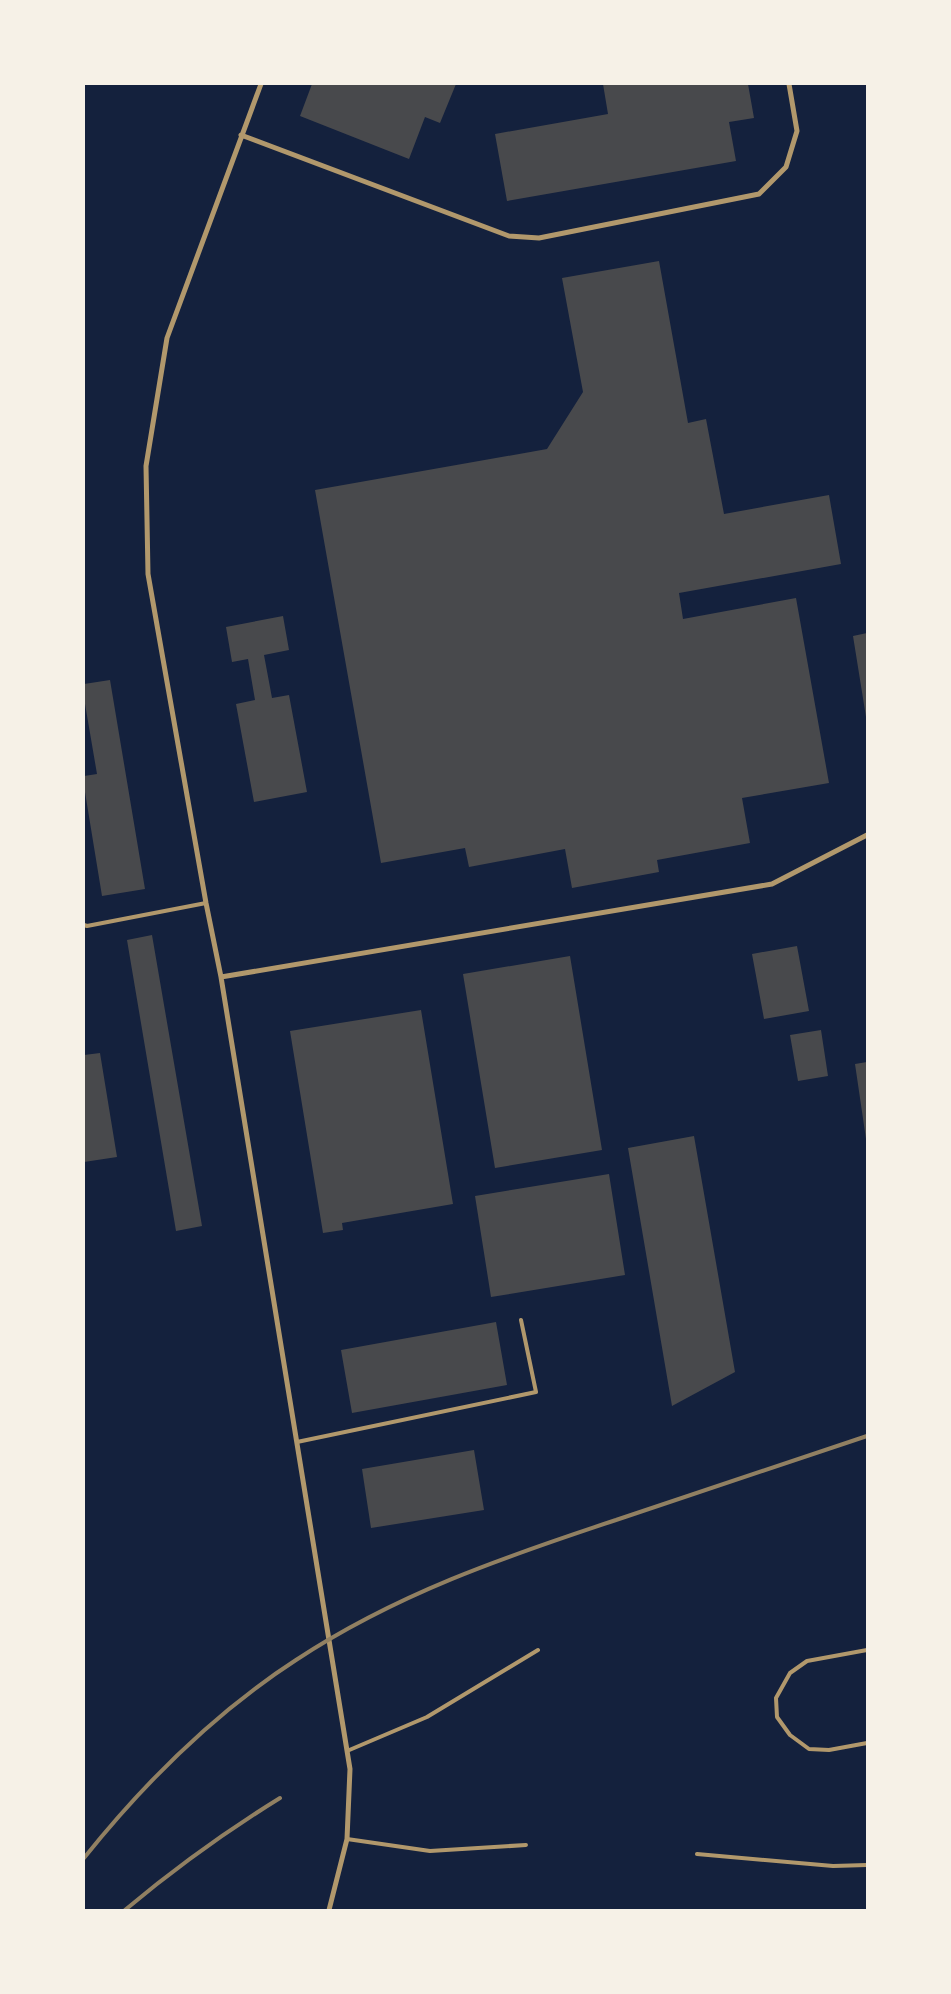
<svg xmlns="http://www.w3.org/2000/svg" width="951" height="1994" font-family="Commissioner,sans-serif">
  <rect width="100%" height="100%" fill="#14213d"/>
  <path fill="#48494c" d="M312,84H456L440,123L425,117L409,159L300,116Z
    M603,84H748L754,118L729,122L736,161L507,201L495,134L608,114Z
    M659,261L688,423L706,419L724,514L829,495L841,564L679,593L683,619L796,598L829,783L742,798L750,843L657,860L659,872L572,888L565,849L469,867L465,848L381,863L315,490L547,449L583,392L562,278Z
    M283,616L289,650L264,655L272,698L289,695L307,792L254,802L236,704L255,700L248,659L232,662L226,627Z
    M867,633V717H866L853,636Z
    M110,680L145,889L102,896L84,786V776L97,774L84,698V684Z
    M152,935L202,1226L176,1231L127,940Z
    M797,946L809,1011L764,1019L752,954Z
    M570,956L602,1150L495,1168L463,974Z
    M421,1010L453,1204L342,1223L343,1230L323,1233L290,1031Z
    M821,1030L828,1076L798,1081L790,1035Z
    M100,1053L117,1157L84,1162V1055Z
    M867,1062V1139H866L855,1064Z
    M694,1136L735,1372L672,1406L628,1148Z
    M609,1174L625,1275L491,1297L475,1196Z
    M496,1322L507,1385L352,1413L341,1350Z
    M474,1450L484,1510L371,1528L362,1469Z"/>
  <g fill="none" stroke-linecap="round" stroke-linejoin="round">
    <path stroke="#b1986c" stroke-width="4" d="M84,925L87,926L206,903
      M297,1442L536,1392L521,1320
      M867,1650L807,1661L790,1673L776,1698L777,1717L790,1735L809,1749L829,1750L867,1743
      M347,1751L427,1717L538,1650
      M347,1839L430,1851L526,1845
      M697,1854L833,1866L867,1865"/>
    <path stroke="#b1986c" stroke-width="5" d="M261,84L167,338L146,466L148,574L206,903L221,977L350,1769L347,1839L329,1910
      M241,135L509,236L539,238L759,194L786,167L797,131L789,84
      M221,977L772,884L867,835"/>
    <path stroke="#918062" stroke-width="4" d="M84,1858C145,1782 214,1713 296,1660C396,1594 504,1557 616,1520C700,1492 784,1464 867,1436
      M125,1910C174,1869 225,1832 280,1798"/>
  </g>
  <rect width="951" height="1994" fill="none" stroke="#f6f1e7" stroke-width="170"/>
</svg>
